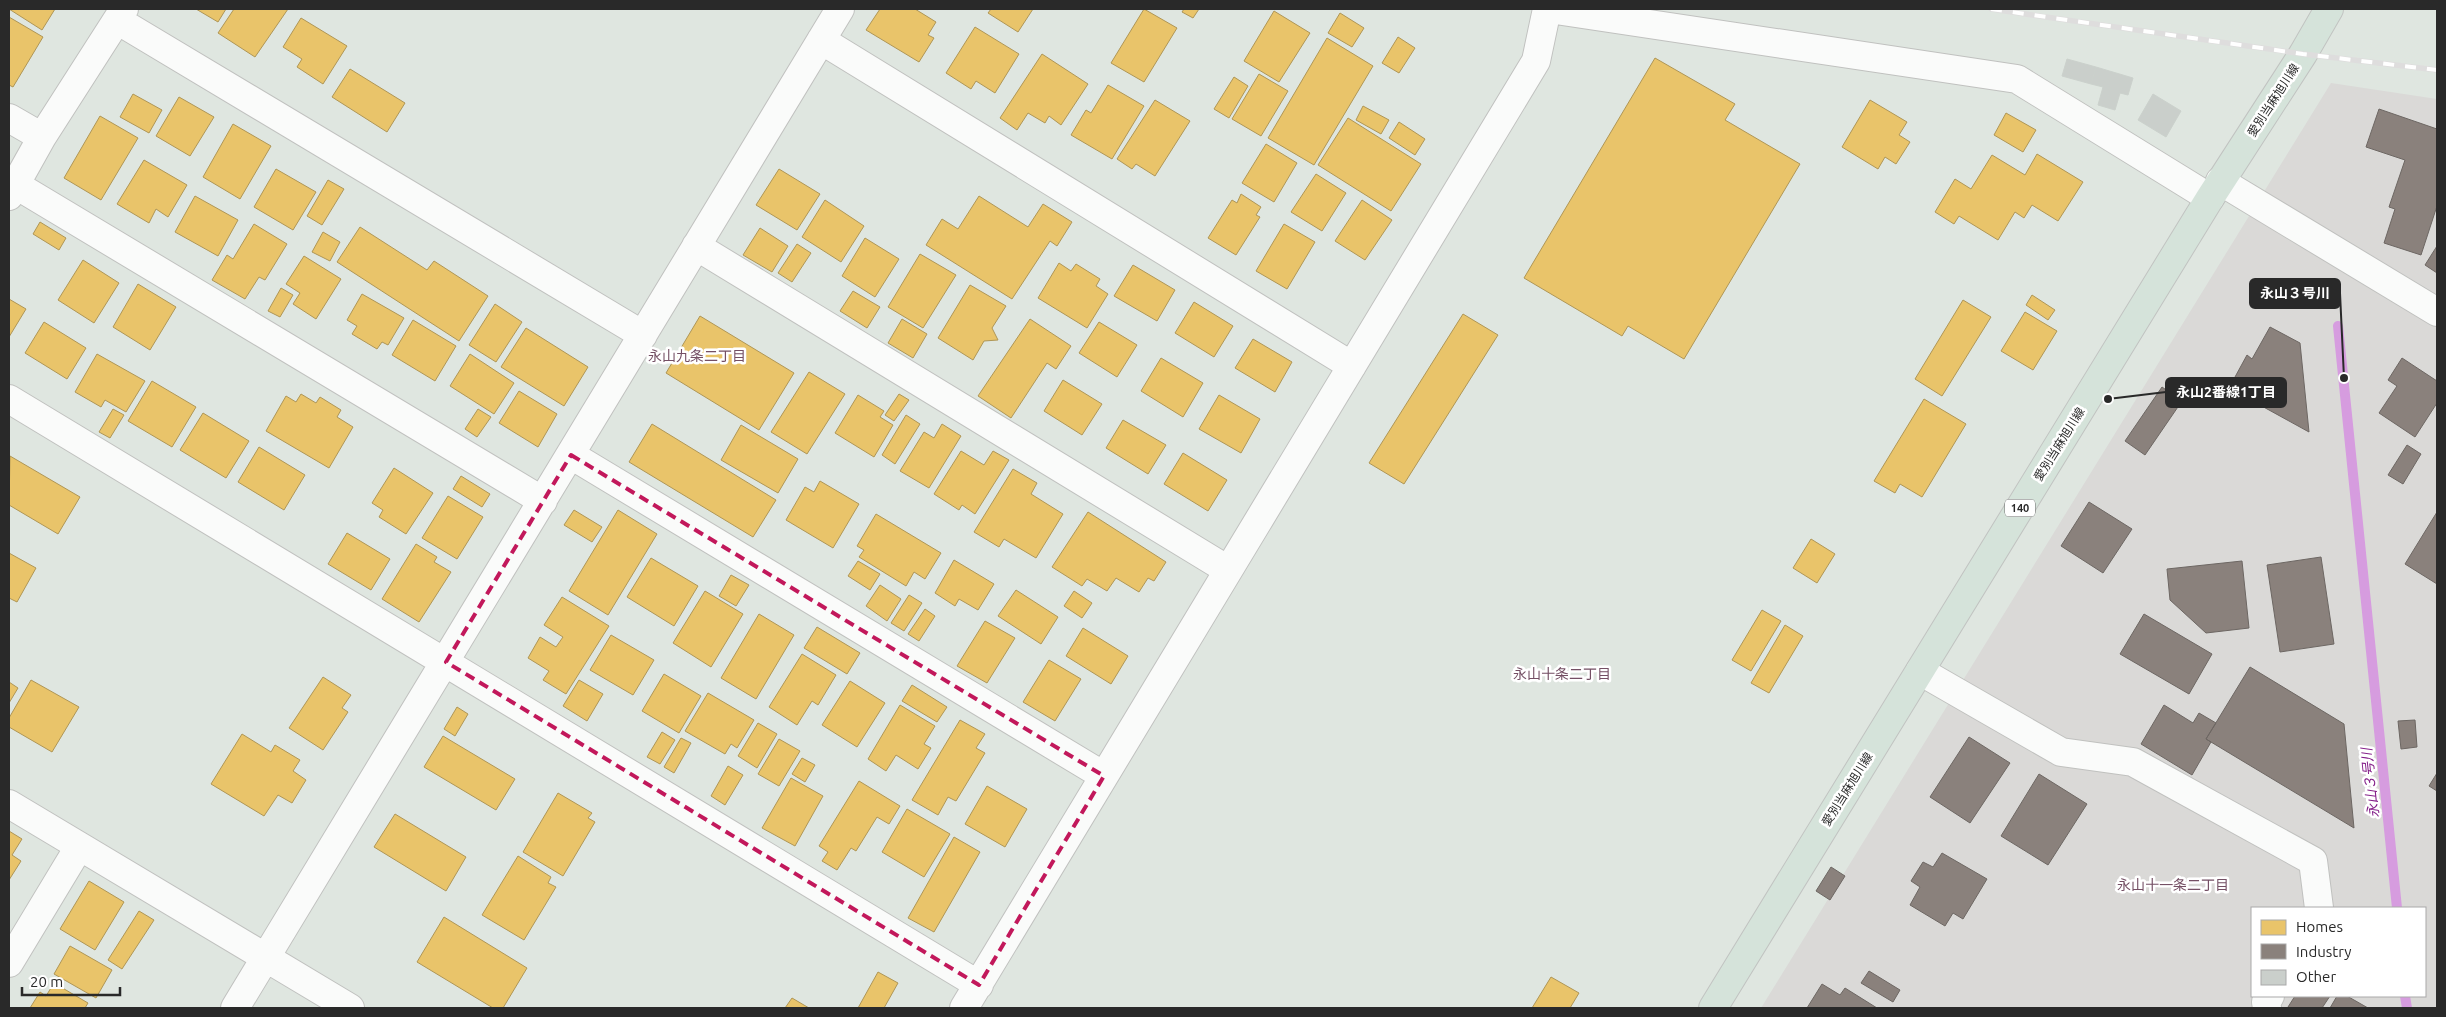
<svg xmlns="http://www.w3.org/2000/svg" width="2446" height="1017" font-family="Ubuntu,'Noto Sans JP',sans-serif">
  <rect width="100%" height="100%" fill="#dfe6e0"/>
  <path fill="#dad9d7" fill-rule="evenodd" d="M2331,83L2437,99V1008H1761ZM2252,908H2425V996H2252Z"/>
  <path fill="#e9c46a" stroke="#af9656" d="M9,9H55L42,30Z
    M196,9H226L218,22Z
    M234,9H288L255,57L218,33Z
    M880,9H915L936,22L928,35L934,38L919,62L866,30Z
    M991,9H1033L1018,32L988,13Z
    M1144,9L1177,28L1144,82L1111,63Z
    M1184,9H1199L1193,18L1182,12Z
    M1274,11L1310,33L1279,82L1244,61Z
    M1340,13L1364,28L1352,47L1328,33Z
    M9,17L43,37L13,87L9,85Z
    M301,18L347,46L323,84L297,67L302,59L283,47Z
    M975,27L1019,54L995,93L976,81L971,89L946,73Z
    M1398,37L1415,48L1399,73L1382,63Z
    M1327,38L1373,66L1314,165L1268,138Z
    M1042,54L1088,84L1061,125L1049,116L1045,123L1028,113L1017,130L1000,118Z
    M1655,58L1735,104L1725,120L1800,164L1684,359L1628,326L1622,336L1524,278Z
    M350,69L405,103L387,132L332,97Z
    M1259,74L1288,91L1261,136L1232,119Z
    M1234,77L1248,86L1229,118L1214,109Z
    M1108,85L1144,106L1112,159L1071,135L1086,110L1091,113Z
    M133,94L162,110L149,133L120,117Z
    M179,97L214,117L190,156L156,136Z
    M1155,100L1190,121L1155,176L1136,164L1132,169L1117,159Z
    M1870,100L1907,122L1899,135L1910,142L1896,164L1885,157L1878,169L1842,147Z
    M1363,106L1389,120L1381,134L1356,120Z
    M2006,113L2036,130L2023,152L1994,135Z
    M100,116L138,138L101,200L64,178Z
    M1348,118L1421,164L1391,211L1318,165Z
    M1399,122L1425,139L1415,155L1389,138Z
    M233,124L271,146L240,199L203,177Z
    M1266,144L1297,163L1274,202L1242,183Z
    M2037,154L2083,182L2058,221L2032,205L2024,218L2015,212L1998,240L1959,216L1954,224L1935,212L1955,179L1971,189L1992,155L2025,175Z
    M144,160L187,185L168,217L156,209L149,223L117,204Z
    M276,169L316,192L293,230L254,207Z
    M779,169L820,194L797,230L756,205Z
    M1316,174L1346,193L1322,231L1291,212Z
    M328,180L344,189L322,225L307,216Z
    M1241,194L1261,207L1256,215L1260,217L1236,255L1208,238L1232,200L1237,203Z
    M195,196L238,220L218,256L175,232Z
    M979,196L1028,227L1043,204L1072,222L1057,246L1050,241L1012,299L926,245L942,219L958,229Z
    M825,200L864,226L841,262L802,237Z
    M1362,200L1392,220L1365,260L1335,241Z
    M40,222L66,238L59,250L33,234Z
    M254,224L287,244L265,280L259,277L245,299L212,280L227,255L233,259Z
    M1284,224L1315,242L1287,289L1256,271Z
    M360,227L427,270L434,261L488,296L459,341L337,262Z
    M760,228L788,246L772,272L743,255Z
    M323,232L340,242L330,261L312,252Z
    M865,238L899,259L875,297L842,276Z
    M797,244L811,253L792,282L778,273Z
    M920,254L956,275L923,328L888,307Z
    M304,256L341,279L316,319L293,304L300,293L286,284Z
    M83,260L119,283L94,323L58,300Z
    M1059,263L1071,271L1076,264L1100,279L1096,286L1108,294L1087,328L1038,298Z
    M1133,265L1175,290L1157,321L1114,296Z
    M138,284L176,307L150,350L113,327Z
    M970,285L1006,306L992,328L998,340L984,341L973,360L938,338Z
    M281,288L293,295L280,317L268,311Z
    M853,291L880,307L867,328L840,311Z
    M362,294L404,318L388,345L382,342L377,349L352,334L357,326L347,320Z
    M2032,295L2055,310L2048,320L2026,305Z
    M9,299L26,309L9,337Z
    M1963,300L1991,317L1942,396L1915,379Z
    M1194,302L1233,326L1214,357L1175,333Z
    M495,304L522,322L496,362L469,345Z
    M2025,312L2057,331L2033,370L2001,351Z
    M1463,314L1498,335L1404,484L1369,463Z
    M700,316L794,373L759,430L666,373Z
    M902,319L927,334L913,358L888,343Z
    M1030,319L1071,346L1056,369L1047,363L1011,418L978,396Z
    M413,320L456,346L435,381L392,355Z
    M44,322L86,348L67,379L25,353Z
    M1099,322L1137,345L1117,377L1079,353Z
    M526,328L588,367L564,406L501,367Z
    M1253,339L1292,362L1275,392L1235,368Z
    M97,354L145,381L126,412L105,400L101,407L75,392Z
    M470,354L514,383L494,414L450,386Z
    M1161,358L1203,383L1183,417L1141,391Z
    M809,372L845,394L807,454L771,432Z
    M1063,380L1102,404L1082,435L1044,411Z
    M152,381L196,407L172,447L128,421Z
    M519,391L557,414L538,447L499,423Z
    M301,394L316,403L320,397L341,410L337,417L353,427L329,468L266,431L286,396L296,402Z
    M899,394L909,400L894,421L885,415Z
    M858,395L884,411L880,417L893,425L874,457L835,433Z
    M1219,395L1260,419L1241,453L1199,429Z
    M1924,399L1966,424L1922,497L1900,484L1895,493L1874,481Z
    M113,409L124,415L110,438L99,432Z
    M478,409L491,417L477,437L465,429Z
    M203,413L249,441L226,478L180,450Z
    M906,415L920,424L895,464L882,455Z
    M1123,420L1166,445L1148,474L1106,448Z
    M652,424L776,500L753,537L629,462Z
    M942,424L961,436L929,488L900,471L924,432L934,438Z
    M741,425L798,459L778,493L721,460Z
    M259,447L305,475L284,510L238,482Z
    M961,451L984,465L993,451L1009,460L975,514L962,505L959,510L934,494Z
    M1183,453L1227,480L1208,511L1164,484Z
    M10,456L80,497L58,534L9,505Z
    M394,468L433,493L406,534L379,517L383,510L372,503Z
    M1013,469L1037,483L1031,494L1063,514L1036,558L1004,539L999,547L974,532Z
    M461,476L490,494L482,507L453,489Z
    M820,481L859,504L833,548L786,520L805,487L814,492Z
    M448,496L483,517L457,559L422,538Z
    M574,510L602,527L592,542L564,525Z
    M618,510L657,534L608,615L569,591Z
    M1088,512L1166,562L1154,581L1148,578L1139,592L1116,578L1107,591L1087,579L1082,586L1052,567Z
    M876,514L941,553L925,579L914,572L906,586L859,557L864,550L857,546Z
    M347,533L390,559L371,590L328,564Z
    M1811,539L1835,554L1817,583L1793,568Z
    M416,544L437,557L434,562L451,572L419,622L382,599Z
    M9,553L36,568L17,602L9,598Z
    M651,558L698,586L674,626L627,597Z
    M954,560L994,584L978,610L959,599L955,606L935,593Z
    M858,561L880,574L870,590L848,576Z
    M731,575L749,585L736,606L719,596Z
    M880,585L901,599L887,621L866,606Z
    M1016,590L1058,617L1041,644L998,616Z
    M705,591L743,614L711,667L673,643Z
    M1074,591L1092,603L1082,618L1064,606Z
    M909,595L922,603L904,631L891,623Z
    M562,597L609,626L566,694L543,680L549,671L528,658L540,637L556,647L563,637L544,625Z
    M925,609L935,616L919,641L908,634Z
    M1762,610L1781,621L1751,671L1732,660Z
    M759,614L794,635L756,699L721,678Z
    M985,621L1015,638L987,683L957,666Z
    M1785,625L1803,636L1769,693L1751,683Z
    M817,627L860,653L847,674L804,648Z
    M1083,628L1128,656L1111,684L1066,656Z
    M611,635L654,660L633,695L590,670Z
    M802,654L836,675L818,705L812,701L797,725L769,707Z
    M1049,660L1081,679L1055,721L1023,702Z
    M664,674L701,696L679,733L642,711Z
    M323,677L351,695L342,708L348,712L323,750L289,728Z
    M31,680L79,707L52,752L9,727V718Z
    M579,680L603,694L587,721L563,706Z
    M850,681L885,703L857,747L822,725Z
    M9,682L18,688L9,703Z
    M912,685L947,707L937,722L902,701Z
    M708,693L754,720L737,748L731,744L725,754L685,731Z
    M900,705L935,726L924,744L931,748L918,769L896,755L886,771L868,759Z
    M457,707L468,714L455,736L444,729Z
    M960,720L985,734L976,748L985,753L956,801L948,797L938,815L912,800Z
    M758,723L777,734L757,768L738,756Z
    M662,732L675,740L660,764L647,757Z
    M242,734L271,752L275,745L300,760L293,771L306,780L292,803L278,795L264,816L211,784Z
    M443,736L515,779L496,810L424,767Z
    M681,738L691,743L674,773L664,767Z
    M779,739L800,751L779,786L758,774Z
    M802,758L815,765L805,782L792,774Z
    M728,766L743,775L725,805L711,796Z
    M791,778L823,796L795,846L762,828Z
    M859,781L900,806L889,824L877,817L856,851L851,848L837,870L822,861L828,852L819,846Z
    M987,786L1027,809L1005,847L965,824Z
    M558,793L592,813L588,818L595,822L563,876L523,852Z
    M907,809L950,834L924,877L882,852Z
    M395,814L466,857L446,891L374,847Z
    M9,831L22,839L12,855L21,861L9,880Z
    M954,837L980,852L934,932L908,918Z
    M518,856L551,877L548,883L556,887L524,940L482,915Z
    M89,881L124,902L95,950L60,929Z
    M139,911L154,920L122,969L108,960Z
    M444,917L527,968L503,1008H493L417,962Z
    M70,946L112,970L96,998L54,974Z
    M878,972L898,983L884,1008H858Z
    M1551,977L1579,993L1570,1008H1532Z
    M54,983L88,1003L85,1008H30L40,992L46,996Z
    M792,998L809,1008H785Z"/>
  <path fill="#8a817c" stroke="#6d6763" d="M2379,109L2437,129V206L2421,255L2384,243L2395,209L2389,207L2405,160L2366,147Z
    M2437,246V273L2425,265Z
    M2270,327L2300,343L2309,432L2229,388L2247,355L2252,359Z
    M2402,358L2437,381V403L2415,437L2379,413L2397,386L2388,380Z
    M2162,387L2182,401L2145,455L2125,441Z
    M2407,445L2421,454L2403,484L2388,475Z
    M2089,502L2132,529L2103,573L2061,546Z
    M2437,512V584L2405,564Z
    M2321,557L2334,644L2280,652L2267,565Z
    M2242,561L2249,628L2206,633L2170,600L2167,569Z
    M2144,614L2212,654L2189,694L2120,654Z
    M2250,667L2344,724L2354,828L2206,739Z
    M2164,705L2193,723L2199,713L2216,723L2206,739L2211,742L2192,775L2141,744Z
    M2415,720L2417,747L2401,749L2398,721Z
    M1969,737L2010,763L1970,823L1930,797Z
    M2437,773V791L2429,786Z
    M2039,774L2087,804L2048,865L2001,836Z
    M1942,853L1987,879L1963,919L1953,913L1945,926L1910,905L1920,887L1911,881L1923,862L1933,867Z
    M1831,867L1845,876L1830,900L1816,891Z
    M1869,971L1900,990L1893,1002L1861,983Z
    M1822,984L1840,995L1845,988L1877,1008H1807Z
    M2295,996H2330L2322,1008H2290L2288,1007Z
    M2337,996H2347L2368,1008H2330Z"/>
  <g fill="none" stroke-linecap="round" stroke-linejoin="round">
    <path stroke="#d69cdf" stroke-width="10" d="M2338,326L2397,908
      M2405,996L2407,1008"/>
  </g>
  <path fill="#cacfcb" stroke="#cbd1cc" d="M2067,59L2096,67L2091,84L2062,76Z
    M2096,67L2133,78L2128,95L2120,93L2115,110L2098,105L2103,87L2091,84Z
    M2153,94L2181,111L2166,137L2138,120Z"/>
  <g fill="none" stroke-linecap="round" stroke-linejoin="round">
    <defs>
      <path id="minor" d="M1549,9L2017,79L2210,198
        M117,20L643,335
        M821,40L1352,366
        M9,118L42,137
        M2220,181L2437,312
        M16,185L543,501
        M9,196L42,137L124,9
        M696,246L1228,570
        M9,399L979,985
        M571,455L1104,776
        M1920,671L2061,752L2133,762L2313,861L2319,908
        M9,804L350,1008
        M9,963L79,847
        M235,1008L840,9
        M964,1008L1536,61L1547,9
        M2267,1008L2266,1002L2270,996"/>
      <path id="major" d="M1713,1008L2210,198L2303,54L2329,9"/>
    </defs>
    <use href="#minor" stroke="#c0c1bf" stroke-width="30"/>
    <use href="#major" stroke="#c1c3c1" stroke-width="30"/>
    <use href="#minor" stroke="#fafbfa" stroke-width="28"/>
    <use href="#major" stroke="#d5e3da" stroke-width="28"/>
    <defs>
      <path id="rail" d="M1991,9L2303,54L2437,70"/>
    </defs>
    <use href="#rail" stroke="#dedddd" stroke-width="5.5"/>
    <use href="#rail" stroke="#fff" stroke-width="4" stroke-dasharray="11" stroke-linecap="butt"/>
  </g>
  <path fill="none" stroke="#c2185b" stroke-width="4" stroke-dasharray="10 6" stroke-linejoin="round" d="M571,455L1104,776L979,985L446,662Z"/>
  <g text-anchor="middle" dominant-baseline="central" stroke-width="5" stroke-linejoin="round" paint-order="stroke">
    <rect fill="#fff" stroke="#696969" stroke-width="1" x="2005" y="499.5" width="30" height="17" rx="4"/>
    <g font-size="11" font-weight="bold" fill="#292929">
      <text x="2020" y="508">140</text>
    </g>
    <g font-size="12" fill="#292929" stroke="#fff">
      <text transform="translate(2273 100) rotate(-57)">愛別当麻旭川線</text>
      <text transform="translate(2059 444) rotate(-58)">愛別当麻旭川線</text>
      <text transform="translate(1847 789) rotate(-58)">愛別当麻旭川線</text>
    </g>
    <g font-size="14" fill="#744f64" stroke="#fff">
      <text x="697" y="356">永山九条二丁目</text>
      <text x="1562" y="674">永山十条二丁目</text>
      <text x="2173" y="885">永山十一条二丁目</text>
    </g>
    <g font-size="14" font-style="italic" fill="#831d88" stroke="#fff">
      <text transform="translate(2370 783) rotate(-96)">永山３号川</text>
    </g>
  </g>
  <path fill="none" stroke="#292929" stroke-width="2" d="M2344 378L2340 293M2108 399L2166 392"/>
  <g fill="#292929" stroke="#fff" stroke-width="2">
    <circle cx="2344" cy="378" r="5"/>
    <circle cx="2108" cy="399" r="5"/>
  </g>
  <g fill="#292929" stroke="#292929" stroke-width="2">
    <rect x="2250" y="279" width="90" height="29" rx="5"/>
    <rect x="2166" y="378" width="120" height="29" rx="5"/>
  </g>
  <g font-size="14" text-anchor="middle" font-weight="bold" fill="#fff">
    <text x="2295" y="298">永山３号川</text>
    <text x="2226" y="397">永山2番線1丁目</text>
  </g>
  <rect width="2446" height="1017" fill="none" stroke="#292929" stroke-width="20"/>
  <rect x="2251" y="907" width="175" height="90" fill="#ffffff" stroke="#a9a9a9"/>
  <rect x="2261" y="920" width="25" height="15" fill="#e9c46a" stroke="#a9a9a9"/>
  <text x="2296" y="932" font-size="15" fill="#292929">Homes</text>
  <rect x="2261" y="944" width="25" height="15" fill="#8a817c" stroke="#a9a9a9"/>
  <text x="2296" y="957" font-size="15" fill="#292929">Industry</text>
  <rect x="2261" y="970" width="25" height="15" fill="#cacfcb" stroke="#a9a9a9"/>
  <text x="2296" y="982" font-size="15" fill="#292929">Other</text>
  <path d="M22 987v8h98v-8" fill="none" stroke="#292929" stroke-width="2.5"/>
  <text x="30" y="987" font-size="15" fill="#292929" stroke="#ffffff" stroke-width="4" paint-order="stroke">20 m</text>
</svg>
